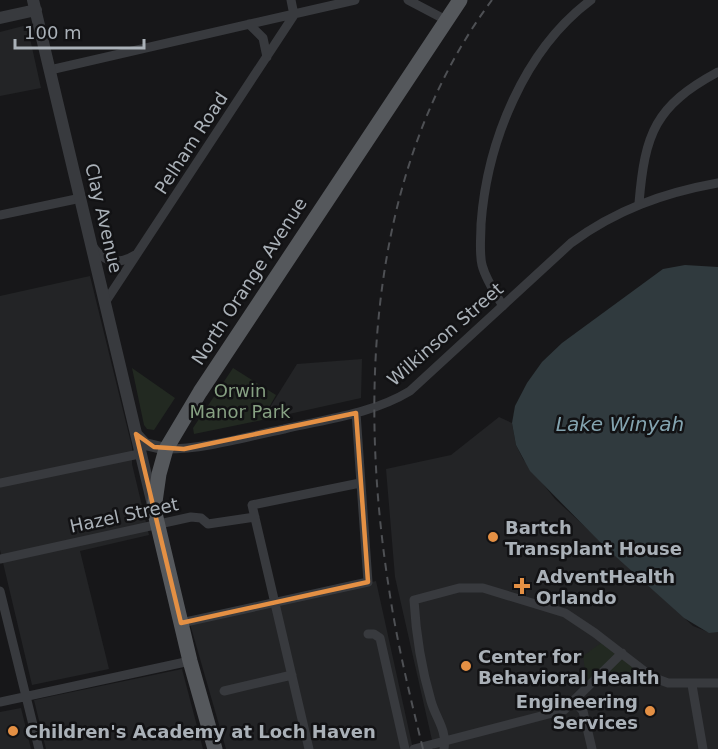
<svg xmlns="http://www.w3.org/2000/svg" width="718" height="749" font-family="'DejaVu Sans',sans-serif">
  <rect width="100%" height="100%" fill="#171719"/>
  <path fill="#232426" d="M27,25L41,88L0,96V32Z
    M90,276L132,447V464L149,535L80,551L109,669L32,685L0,550V296Z
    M362,359L361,398L262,420L297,364Z
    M499,417L512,423L516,445L523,459L555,499L693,626L708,632H718V749H434L395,577L386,469L451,455Z
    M376,581L413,749H226L190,624Z
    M182,669L203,749H46L34,700Z
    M21,708L31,749H0V712Z"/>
  <path fill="#222921" d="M132,368L175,398L154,430L147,429L144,425Z
    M233,368L276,395L262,420L194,434L193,428Z
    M601,643L638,671L639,674L587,683L583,656Z"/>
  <path fill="#303a3e" d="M685,265L718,267V632L709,633L684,618L605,547L530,471L516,445L512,423L515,406L527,383L542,362L562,343L663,269Z"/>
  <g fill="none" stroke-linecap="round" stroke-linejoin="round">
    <path stroke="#383a3e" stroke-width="9" d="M408,0L446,20
      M249,24L263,38L267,57
      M50,70L355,0
      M639,203C645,133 655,106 718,72
      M0,215L81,198
      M93,247C105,263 119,265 135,255
      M106,301L294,15L291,0
      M503,306C495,293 486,280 482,265C479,252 481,237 481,224C487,142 524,50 591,0
      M166,449C206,449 245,437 284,429C326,419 372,414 410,391L571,243C616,210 663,193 718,183
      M0,483L139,454
      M0,559L191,517L201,518L208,524L255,517
      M0,591L39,749
      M181,623L368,582L356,413
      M368,634H374L380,638L405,749
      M692,685L703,749
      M224,691L292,675
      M0,702L190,661
      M575,702L583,711L592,749
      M309,749L252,505L360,483
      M414,749L564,710L622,653
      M444,749C447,729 436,719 431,701C421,667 416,635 414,600L459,588H483L565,613L595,633L652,677L668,683H718"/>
    <path stroke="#383a3e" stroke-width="12" d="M33,0L153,505
      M0,18L36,10
      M137,435L145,444L166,449"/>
    <path stroke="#55585c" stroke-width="15" d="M215,749L190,661L154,509L159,474L166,449L200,392L460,0"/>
    <path stroke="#4e5054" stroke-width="2" stroke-dasharray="8 6" stroke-linecap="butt" d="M423,749C410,696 397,643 389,589C358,392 369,165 492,0"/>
  </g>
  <path fill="none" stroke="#e49044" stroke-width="4.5" stroke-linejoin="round" d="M356,413L368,582L181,623L136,434L154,447L184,449Z"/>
  <g fill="#e49044" stroke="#121214" stroke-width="2">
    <circle cx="493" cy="537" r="6"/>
    <path d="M519 577h6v6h6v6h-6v6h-6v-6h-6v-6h6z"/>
    <circle cx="466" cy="666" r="6"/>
    <circle cx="650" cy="711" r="6"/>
    <circle cx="13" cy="731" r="6"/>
  </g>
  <g text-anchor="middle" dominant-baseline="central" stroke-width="5" stroke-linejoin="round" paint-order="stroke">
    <g font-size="18" fill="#aab1b8" stroke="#121214">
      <text transform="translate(191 143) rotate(-57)">Pelham Road</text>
      <text transform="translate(104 218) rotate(77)">Clay Avenue</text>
      <text transform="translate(249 281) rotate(-57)">North Orange Avenue</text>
      <text transform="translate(445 334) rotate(-41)">Wilkinson Street</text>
      <text transform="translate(124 515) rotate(-12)">Hazel Street</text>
    </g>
    <g font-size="18" fill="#87a183" stroke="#121214">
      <text x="240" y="390">Orwin<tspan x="240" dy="21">Manor Park</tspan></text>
    </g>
    <g font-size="18" font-weight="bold" fill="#aab1b8" stroke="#121214" text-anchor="start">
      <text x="505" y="527">Bartch<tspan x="505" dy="21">Transplant House</tspan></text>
      <text x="536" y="576">AdventHealth<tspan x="536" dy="21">Orlando</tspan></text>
      <text x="478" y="656">Center for<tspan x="478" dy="21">Behavioral Health</tspan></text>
      <text x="638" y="701" text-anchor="end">Engineering<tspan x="638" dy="21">Services</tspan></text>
      <text x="25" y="731">Children's Academy at Loch Haven</text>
    </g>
    <g font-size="20" font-style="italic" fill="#84a4b0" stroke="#121214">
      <text x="620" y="424">Lake Winyah</text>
    </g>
  </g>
  <path d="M15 39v9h129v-9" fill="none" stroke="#aab1b8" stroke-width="3"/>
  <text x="24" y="39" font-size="18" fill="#aab1b8" stroke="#121214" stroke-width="4.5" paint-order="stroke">100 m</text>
</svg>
